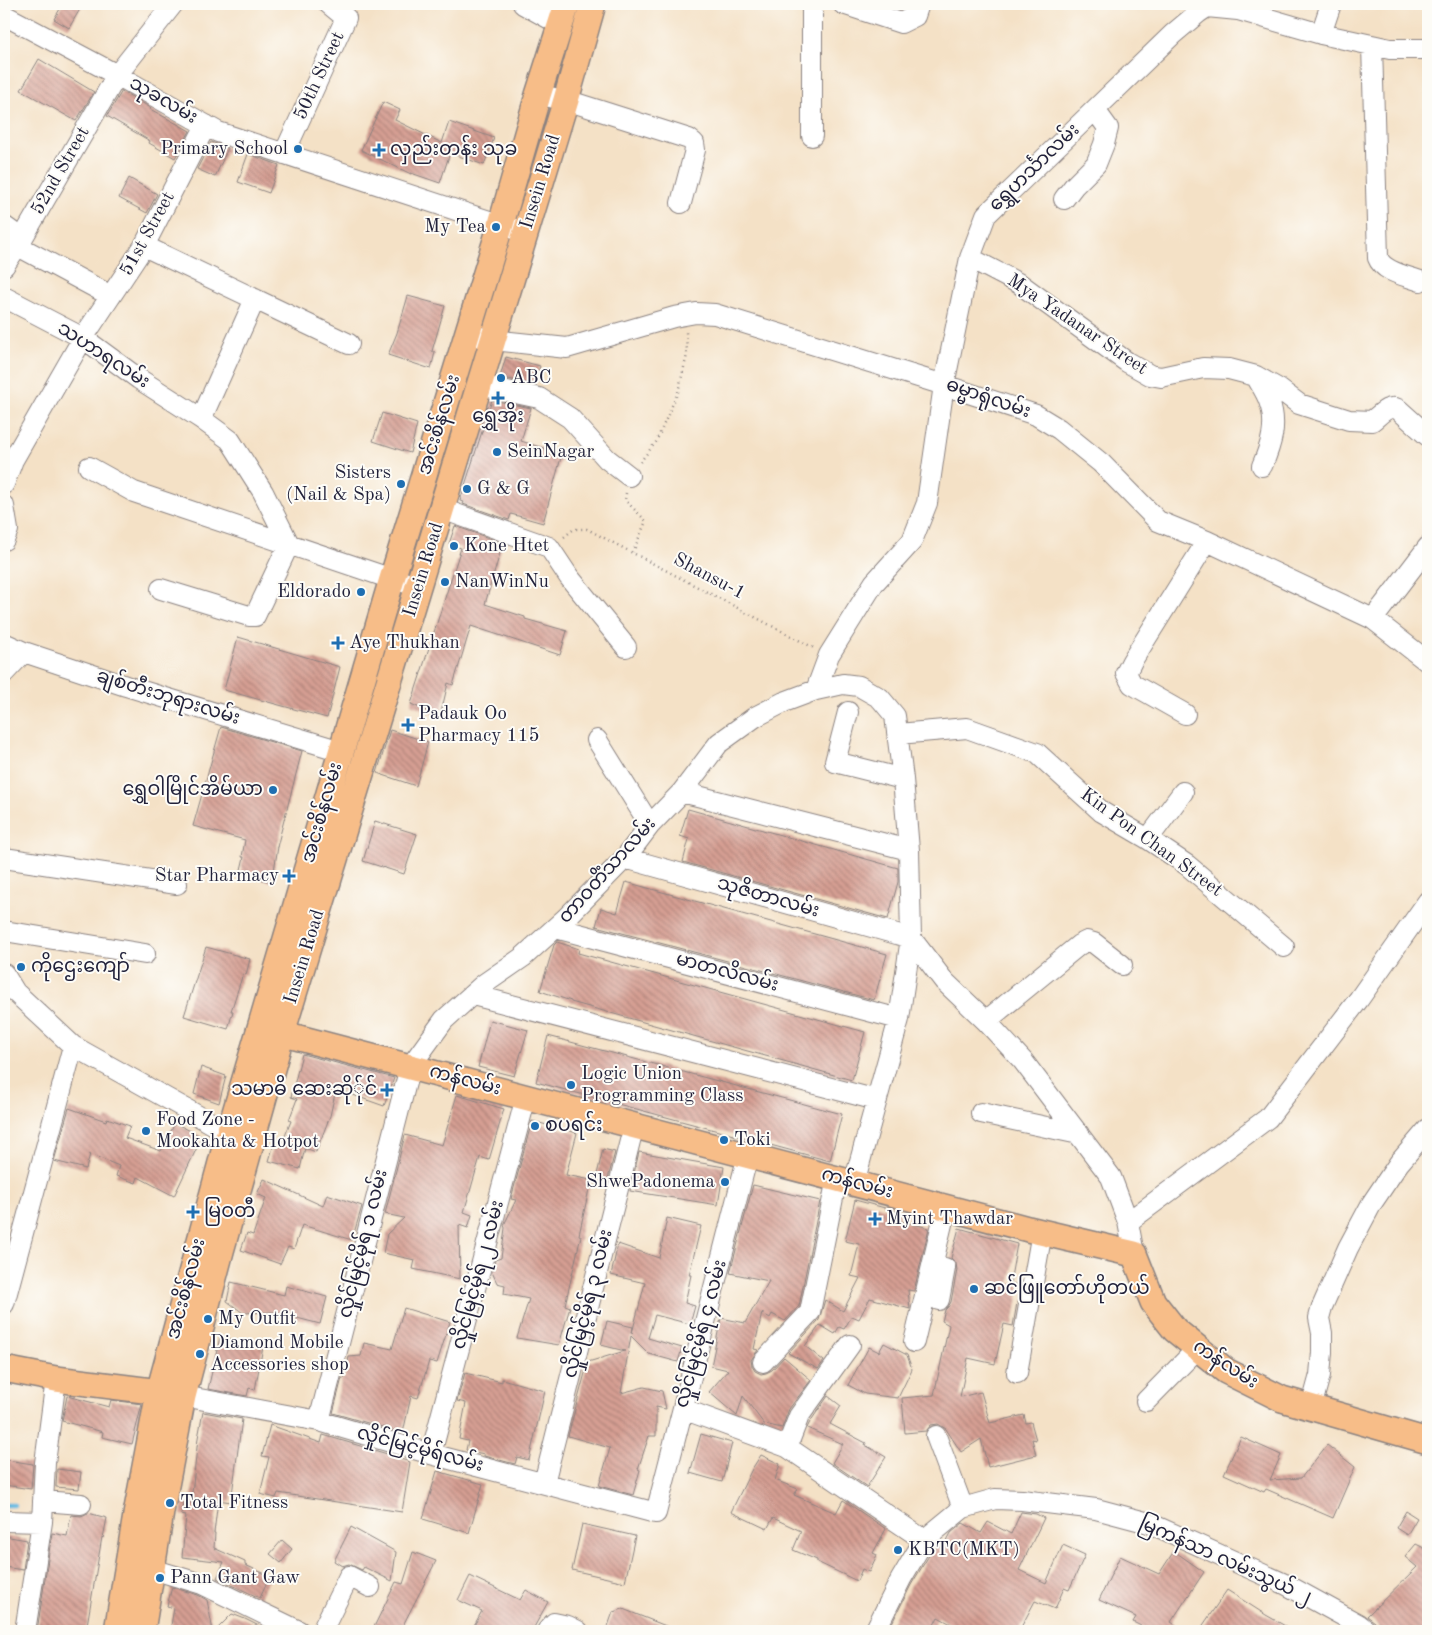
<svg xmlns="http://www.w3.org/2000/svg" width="1432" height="1635" font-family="'Old Standard TT','Noto Sans Myanmar',serif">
  <defs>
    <pattern id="building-back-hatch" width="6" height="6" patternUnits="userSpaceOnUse" patternTransform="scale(1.25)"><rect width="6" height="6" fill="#d69f93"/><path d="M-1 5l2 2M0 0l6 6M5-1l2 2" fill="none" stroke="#ad8179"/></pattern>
  </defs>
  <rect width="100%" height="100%" fill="#fdfcf7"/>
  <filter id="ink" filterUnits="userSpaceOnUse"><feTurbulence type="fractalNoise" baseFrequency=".02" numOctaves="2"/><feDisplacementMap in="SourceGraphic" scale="10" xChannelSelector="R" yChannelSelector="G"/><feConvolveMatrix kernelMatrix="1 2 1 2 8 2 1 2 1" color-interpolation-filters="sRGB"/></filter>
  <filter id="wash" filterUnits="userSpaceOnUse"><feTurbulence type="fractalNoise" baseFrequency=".0096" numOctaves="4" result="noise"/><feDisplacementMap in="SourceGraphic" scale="20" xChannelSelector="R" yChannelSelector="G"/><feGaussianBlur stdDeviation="1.12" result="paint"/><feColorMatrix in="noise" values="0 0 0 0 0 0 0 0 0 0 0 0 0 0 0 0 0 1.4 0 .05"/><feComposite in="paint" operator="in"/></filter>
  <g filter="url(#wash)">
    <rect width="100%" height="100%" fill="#f4e1c6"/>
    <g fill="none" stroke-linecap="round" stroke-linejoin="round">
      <path stroke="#64b9e1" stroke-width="4.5" d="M4,1505H14"/>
    </g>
    <g id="blocks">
      <path fill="url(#building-back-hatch)" d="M63,4H83L69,28L54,19Z
        M39,59L94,92L76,121L21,90Z
        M122,91L151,108L150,109L190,131L175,158L149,143L150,141L107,116Z
        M383,102L400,110L395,120L442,143L449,122L494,138L484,165L450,153L440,183L411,173V174L361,150Z
        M211,142L228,148L215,177L197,169Z
        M248,154L279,165L269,193L238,182Z
        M129,178L157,194L147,213L119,198Z
        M408,296L445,306L432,351L435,352L431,369L388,355L397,333Z
        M506,357L540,366L534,385L500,377Z
        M492,400L531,408L521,441L562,454L543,523L511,514L509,520L463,504L464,502L460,501Z
        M382,413L417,424L410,453L373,441Z
        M455,526L503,543L485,604L525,617V619L567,631L560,655L471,626L453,685L448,683L440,717L411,704L461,548L449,544Z
        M238,637L340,667L327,718L224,690Z
        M221,727L302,751L277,847H278L272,882L240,874L244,857H242L245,840L193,826Z
        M390,730L428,742L416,786L377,773Z
        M688,809L898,868V882L888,919L683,862L689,839L680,836Z
        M375,821L417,834L404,874L363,861Z
        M626,882L887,954L874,1000L596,926L601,908L617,913Z
        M557,942L579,949L578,953L865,1032L852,1080L571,1002V1001L540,991L554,945Z
        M206,947L250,959L246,975L243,974L231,1011H233L228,1029L184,1016Z
        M490,1020L528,1030L514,1076L478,1067Z
        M548,1036L842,1114L830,1161L536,1082Z
        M302,1054L394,1078L384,1106L336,1089L330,1116L316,1152L305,1148L300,1169L269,1161L274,1144L281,1146L291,1121L289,1120L297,1099L291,1097Z
        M201,1067L226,1076L219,1103L194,1094Z
        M457,1095L504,1109L489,1160L480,1157L464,1212L472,1215L468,1228L459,1225L460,1279L413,1269L415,1260L383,1253L387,1234L404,1218L385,1214L405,1135L442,1145Z
        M69,1108L106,1121L107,1118L130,1126L125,1138L161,1151L175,1123L202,1137L174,1196L138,1177L136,1183L116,1176L119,1166L90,1154L86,1169L54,1161Z
        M532,1121L577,1133L566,1175L591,1180L579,1235L581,1236L565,1305L570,1307L559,1345L517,1338L529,1299L504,1294L505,1285L497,1283L492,1272L495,1260L501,1258L505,1228L504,1225L516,1200L511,1199Z
        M603,1149L615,1152L606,1186L595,1183Z
        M639,1152L724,1167L718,1205L630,1191Z
        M264,1179L323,1206L327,1194L362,1206L352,1240L302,1225L294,1249L288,1247L280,1264L241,1250L247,1233L253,1235L266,1198L257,1194Z
        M753,1185L820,1201L799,1306L785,1321L772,1314L770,1318L762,1313L754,1349L758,1350L751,1360L752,1366L755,1371L761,1374L766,1373L772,1370L784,1357L811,1380L789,1409L782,1428L764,1424L743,1396L737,1416L709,1392L728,1370L711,1366L721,1318L745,1323L769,1281L730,1273Z
        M855,1200L900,1212L897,1220L929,1228L914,1291L908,1290L910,1309L870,1298L859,1319L852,1316L844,1329L839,1327L835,1334L820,1325L805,1346L824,1361L818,1369L788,1353L819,1320L825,1300L843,1311L860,1278L851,1276L859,1244L845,1241Z
        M667,1218L701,1226L689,1275H691L685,1303L695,1306L690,1324L655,1315L648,1338L682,1348L678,1362L649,1354L631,1336L621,1393L644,1387L662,1391L666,1409L656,1407V1436H649L638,1469L640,1470L633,1495L599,1486L610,1448L568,1436L588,1362L625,1351L601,1345L607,1321L633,1327L632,1333L645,1283L611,1275L618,1244L659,1258Z
        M959,1228L1017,1244L1010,1283L1020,1285L1013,1326L1004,1324L995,1364L968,1358L960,1397L981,1392L990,1423L1024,1415L1026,1423L1031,1422L1036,1440L1032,1439L1036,1455L988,1467L981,1439L961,1452L946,1429L938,1424L931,1425L926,1431L905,1433L902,1398L934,1395L949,1325L942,1321L945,1310L948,1307L951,1302L957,1270L956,1263L951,1258Z
        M231,1282L284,1295L286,1286L327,1297L320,1324L274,1312L243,1313L227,1301Z
        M404,1308L450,1322L437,1363L429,1361L418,1398L411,1396L403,1433L333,1413L342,1378L344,1379L349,1357L361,1356L364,1343L392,1349Z
        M220,1337L244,1343V1344L263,1347L255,1390L249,1388L247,1396L208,1389Z
        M884,1343L907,1355L912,1369L898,1398L865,1394L848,1385L869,1347L879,1352Z
        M465,1373L502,1382V1379L545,1391L529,1460L517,1457L515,1464L484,1456V1454L466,1450L468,1441L459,1439L466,1403L457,1401Z
        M67,1396L109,1407L111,1400L142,1404L132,1444L102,1437L103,1432L62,1421Z
        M828,1396L841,1406L830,1424L866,1443L865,1445L886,1457L867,1487L832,1463L843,1444L807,1428L810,1422Z
        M203,1412L242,1419L231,1502L218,1500L214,1533H215L214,1548L245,1562V1565L270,1576L260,1598L217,1578L224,1562L182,1557L186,1516L181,1515L183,1502L191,1503L198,1438Z
        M270,1425L321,1443L323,1435L394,1456V1457L410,1462L402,1512L278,1493L276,1498L260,1494L269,1457L262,1456Z
        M701,1434L732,1443L722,1482L690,1473Z
        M1241,1437L1281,1455L1270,1480L1301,1478L1327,1445L1355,1467L1333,1518L1266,1489L1264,1492L1224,1474Z
        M761,1455L780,1464L775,1480L798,1489L794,1495L836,1513L843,1500L886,1529L873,1553L877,1555L869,1572L862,1569L857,1581L817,1562V1560L793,1550L801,1531L773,1518L767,1529L731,1512L752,1469Z
        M7,1460L33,1464L31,1489L4,1485Z
        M57,1469L81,1472L79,1489L56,1487Z
        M437,1471L483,1484L469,1533L423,1519Z
        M1406,1511L1417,1518L1407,1535L1396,1528Z
        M1021,1512L1036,1514L1044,1518L1019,1570L1046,1583L1063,1545L1085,1555L1069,1590L1064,1588L1055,1609L1035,1601L1019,1631H964L938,1617L931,1631H888L911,1585L930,1554L938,1546L943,1548L951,1533L963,1523L981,1533L988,1522L1011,1534Z
        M88,1513L107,1518L103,1538L102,1537L86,1631H37L52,1533L67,1536L71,1515L81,1516Z
        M582,1524L635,1536L625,1582L572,1570Z
        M351,1527L396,1552L392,1581L364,1567L362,1570L349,1564L342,1566L334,1561Z
        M4,1536L27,1540L23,1570L4,1567Z
        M282,1540L292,1549L281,1563L270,1554Z
        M1416,1544L1428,1550V1631H1379L1378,1626L1375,1622L1367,1616L1417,1567L1405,1557Z
        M1174,1551L1204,1572L1171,1622L1184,1631H1151L1133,1622L1136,1617L1099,1600L1120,1556L1159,1574Z
        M413,1552L436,1561L400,1631H372L396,1582L403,1584Z
        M470,1576L520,1600L526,1590L548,1602L532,1631H471L482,1611L458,1600Z
        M172,1587L198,1595L207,1600L213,1631H170L174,1608L167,1606Z
        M1227,1590L1266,1615L1294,1631H1199Z
        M623,1609L676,1630V1631H614L607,1629L613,1612Z
        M232,1614L245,1619L269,1631H215Z"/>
    </g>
  </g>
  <g filter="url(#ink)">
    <use href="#blocks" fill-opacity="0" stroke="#8b8280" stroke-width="1"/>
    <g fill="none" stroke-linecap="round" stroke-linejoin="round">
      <defs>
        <path id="minor" d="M523,4L561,25
          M843,4L901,23L915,16L919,4
          M4,15L117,75L218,132L526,233
          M1321,34L1331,4
          M1372,45L1378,258C1383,272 1407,276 1420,281
          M538,95L566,100L689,139L694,143L695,150L681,203
          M812,136V4
          M284,154L346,18L329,4
          M1064,199L1074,186L1096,164L1104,144L1108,128L1095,110
          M4,226L22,239
          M18,246L111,296
          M144,246L349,344
          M970,258L1020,284L1127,362L1150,375L1161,377L1203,368L1229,369L1256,376L1279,389L1299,404L1349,420L1372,421C1380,415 1388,404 1398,409L1428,436
          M4,266L22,239L117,75L173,4
          M4,297L83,338L139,379L200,418L230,440L263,492L289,544L255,616H249L161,589
          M468,334L493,340L567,348L674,317L696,313L715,314L944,385L1036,415L1059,429L1101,463L1158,521L1207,541L1373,619L1428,662
          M1256,376C1260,384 1266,392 1269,401C1278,424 1271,445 1262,466
          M479,385L539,398L570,418L607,459L629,476
          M200,418L203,415L255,299
          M89,467L134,492L392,579L418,586
          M4,484L13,460L83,338L144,246L206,125
          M4,506L8,530L4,540
          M442,509L549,547L569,577L626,647
          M1373,619L1428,547
          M4,643L24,652L126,686L341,751
          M4,673L24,652
          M816,690L829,655L874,583L912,541L927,503L944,385L970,258L986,215L1173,34L1198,13L1207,7L1238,10L1321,34L1390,49H1428
          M848,712L835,762L903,779
          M1185,714L1132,684L1126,673L1132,661L1207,541
          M898,734L967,728L1037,753L1102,812L1148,839L1187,865L1284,947
          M597,740L650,825
          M682,792L909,850
          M1148,839L1183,792
          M4,858L177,884
          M625,858L911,938L944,981L986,1021L1023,1061L1111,1177L1128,1222L1134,1254
          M556,928L899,1019
          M4,931L145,954
          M4,974L15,992L73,1046L229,1133L242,1137
          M473,995L877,1100
          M986,1021L1079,945L1087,941L1094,943L1122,965
          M981,1113L1079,1134
          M1128,1222L1268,1118L1359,999L1428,901
          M939,1300L945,1268
          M4,1304L73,1046
          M914,1342L946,1207
          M763,1362L810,1312L837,1178
          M1017,1373L1042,1232
          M183,1396L319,1421L431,1454L656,1513L748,1155
          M1146,1401L1197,1349
          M1311,1408L1320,1375L1322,1352V1333L1319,1318L1322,1307L1348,1248L1372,1203L1399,1163L1428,1129
          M683,1409L787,1447L924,1540
          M319,1421L410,1067L444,1020L484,984L523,957L566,918L625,858L650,825L682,792L719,743L755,717L784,702L816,690L843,684L859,686L880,698L895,716L903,779L909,850L911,938L899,1019L854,1183
          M936,1436L963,1508
          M787,1447L799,1416L850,1345
          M431,1454L526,1097
          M544,1483L634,1125
          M43,1501L81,1504
          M4,1521L42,1522
          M152,1569L202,1584L299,1631
          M25,1631L42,1522L45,1463L56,1379
          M322,1631L349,1576L370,1587
          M547,1631L554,1623L568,1626L578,1631
          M875,1631L901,1579L924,1540L963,1508L995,1499L1022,1500L1096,1509L1149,1523L1287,1585L1358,1624L1367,1631"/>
        <path id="major" d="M265,1029L1028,1229L1134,1254L1153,1302L1175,1330L1226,1371L1282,1399L1428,1441
          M4,1369L56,1379L176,1394
          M117,1631L137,1509L159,1392L229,1133L392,579L501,224L538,95L567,4
          M142,1631L161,1512L183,1396L221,1251L282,1033L566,100L593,4"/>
      </defs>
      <use href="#minor" stroke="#8b8280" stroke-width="22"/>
      <use href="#major" stroke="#8b8280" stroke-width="28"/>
      <path stroke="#8b8280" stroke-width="2.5" stroke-dasharray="1 4" stroke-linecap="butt" d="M640,462L656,442L678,392L687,355L686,331
        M626,493L625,500L646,521L633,552
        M564,537L574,529H587L814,648"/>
      <use href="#minor" stroke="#fff" stroke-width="20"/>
      <use href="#major" stroke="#f7bd88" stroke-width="25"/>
    </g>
  </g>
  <g fill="#1f6fb2" stroke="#fdfcf7" stroke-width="2">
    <circle cx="298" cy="149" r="5"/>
    <path d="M376.5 142.5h5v5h5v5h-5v5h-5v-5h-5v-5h5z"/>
    <circle cx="496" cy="227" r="5"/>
    <circle cx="501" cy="378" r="5"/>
    <path d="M495.5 390.5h5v5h5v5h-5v5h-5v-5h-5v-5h5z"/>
    <circle cx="497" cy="452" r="5"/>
    <circle cx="401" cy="484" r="5"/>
    <circle cx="467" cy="489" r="5"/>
    <circle cx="454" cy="546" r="5"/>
    <circle cx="445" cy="582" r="5"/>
    <circle cx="361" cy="592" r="5"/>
    <path d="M335.5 635.5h5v5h5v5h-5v5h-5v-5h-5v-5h5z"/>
    <path d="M405.5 717.5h5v5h5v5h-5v5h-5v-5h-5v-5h5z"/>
    <circle cx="273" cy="790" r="5"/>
    <path d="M286.5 868.5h5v5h5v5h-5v5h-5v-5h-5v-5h5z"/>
    <circle cx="21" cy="967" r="5"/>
    <circle cx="571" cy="1085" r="5"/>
    <path d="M384.5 1082.5h5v5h5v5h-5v5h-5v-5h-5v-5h5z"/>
    <circle cx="535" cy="1126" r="5"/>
    <circle cx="146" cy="1131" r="5"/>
    <circle cx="724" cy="1140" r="5"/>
    <circle cx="725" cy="1182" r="5"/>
    <path d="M190.5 1204.5h5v5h5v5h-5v5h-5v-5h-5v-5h5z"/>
    <path d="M872.5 1211.5h5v5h5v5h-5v5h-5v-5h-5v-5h5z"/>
    <circle cx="974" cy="1289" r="5"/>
    <circle cx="208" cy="1319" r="5"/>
    <circle cx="200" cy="1354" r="5"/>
    <circle cx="170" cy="1503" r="5"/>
    <circle cx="898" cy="1550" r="5"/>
    <circle cx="160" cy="1578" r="5"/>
  </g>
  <g text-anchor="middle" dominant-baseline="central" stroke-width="4" stroke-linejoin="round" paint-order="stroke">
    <g font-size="19" fill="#22223b" stroke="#fdfcf7">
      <text transform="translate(320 76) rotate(-65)">50th Street</text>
      <text transform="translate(163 101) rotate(30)">သုခလမ်း</text>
      <text transform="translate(1035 168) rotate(-44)">ရွှေဟင်္သာလမ်း</text>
      <text transform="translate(61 171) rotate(-60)">52nd Street</text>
      <text transform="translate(541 182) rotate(-73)">Insein Road</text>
      <text transform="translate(148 234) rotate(-61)">51st Street</text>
      <text transform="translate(1077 325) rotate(34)">Mya Yadanar Street</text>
      <text transform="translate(103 356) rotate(33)">သဟာရလမ်း</text>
      <text transform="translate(988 399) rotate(19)">ဓမ္မာရုံလမ်း</text>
      <text transform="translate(440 425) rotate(-73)">အင်းစိန်လမ်း</text>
      <text transform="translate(424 570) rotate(-73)">Insein Road</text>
      <text transform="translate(709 577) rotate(28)">Shansu-1</text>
      <text transform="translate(168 698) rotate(17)">ချစ်တီးဘုရားလမ်း</text>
      <text transform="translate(323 813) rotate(-74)">အင်းစိန်လမ်း</text>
      <text transform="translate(1151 843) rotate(36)">Kin Pon Chan Street</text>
      <text transform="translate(608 871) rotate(-48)">တာဝတိံသာလမ်း</text>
      <text transform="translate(768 898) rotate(16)">သုဇိတာလမ်း</text>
      <text transform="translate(305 957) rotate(-73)">Insein Road</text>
      <text transform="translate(727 973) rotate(15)">မာတလိလမ်း</text>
      <text transform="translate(465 1081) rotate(15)">ကန်လမ်း</text>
      <text transform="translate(857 1184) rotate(15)">ကန်လမ်း</text>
      <text transform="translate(364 1244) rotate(-76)">လှိုင်မြင့်မိုရ် ၁ လမ်း</text>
      <text transform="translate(479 1275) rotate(-75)">လှိုင်မြင့်မိုရ် ၂ လမ်း</text>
      <text transform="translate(187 1289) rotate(-75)">အင်းစိန်လမ်း</text>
      <text transform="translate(589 1304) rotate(-76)">လှိုင်မြင့်မိုရ် ၃ လမ်း</text>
      <text transform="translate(702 1334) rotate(-75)">လှိုင်မြင့်မိုရ် ၄ လမ်း</text>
      <text transform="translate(1225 1365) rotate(33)">ကန်လမ်း</text>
      <text transform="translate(420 1450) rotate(15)">လှိုင်မြင့်မိုရ်လမ်း</text>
      <text transform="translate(1225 1561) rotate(24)">မြကန်သာ လမ်းသွယ် ၂</text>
    </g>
    <g font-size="19" fill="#22223b" stroke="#fdfcf7" text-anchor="start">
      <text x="288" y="149" text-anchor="end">Primary School</text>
      <text x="390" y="150">လှည်းတန်း သုခ</text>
      <text x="486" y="227" text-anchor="end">My Tea</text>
      <text x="511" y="378">ABC</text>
      <text x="498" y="417" text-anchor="middle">ရွှေအိုး</text>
      <text x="507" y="452">SeinNagar</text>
      <text x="391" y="473" text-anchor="end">Sisters<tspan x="391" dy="22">(Nail &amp; Spa)</tspan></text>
      <text x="477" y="489">G &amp; G</text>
      <text x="464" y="546">Kone Htet</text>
      <text x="455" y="582">NanWinNu</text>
      <text x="351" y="592" text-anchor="end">Eldorado</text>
      <text x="349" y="643">Aye Thukhan</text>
      <text x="418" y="714">Padauk Oo<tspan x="418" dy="22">Pharmacy 115</tspan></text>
      <text x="263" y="790" text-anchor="end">ရွှေဝါမြိုင်အိမ်ယာ</text>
      <text x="279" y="876" text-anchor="end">Star Pharmacy</text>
      <text x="31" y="967">ကိုဌေးကျော်</text>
      <text x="581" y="1074">Logic Union<tspan x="581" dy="22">Programming Class</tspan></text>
      <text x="377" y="1090" text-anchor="end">သမာဓိ ဆေးဆို်ုင်</text>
      <text x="156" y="1120">Food Zone -<tspan x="156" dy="22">Mookahta &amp; Hotpot</tspan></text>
      <text x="545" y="1126">စပရင်း</text>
      <text x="734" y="1140">Toki</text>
      <text x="715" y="1182" text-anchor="end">ShwePadonema</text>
      <text x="204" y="1212">မြဝတီ</text>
      <text x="886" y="1219">Myint Thawdar</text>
      <text x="984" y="1289">ဆင်ဖြူတော်ဟိုတယ်</text>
      <text x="218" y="1319">My Outfit</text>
      <text x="210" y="1343">Diamond Mobile<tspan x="210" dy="22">Accessories shop</tspan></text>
      <text x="180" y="1503">Total Fitness</text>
      <text x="908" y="1550">KBTC(MKT)</text>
      <text x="170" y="1578">Pann Gant Gaw</text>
    </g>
  </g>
  <rect width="1432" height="1635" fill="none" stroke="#fdfcf7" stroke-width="20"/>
</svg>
